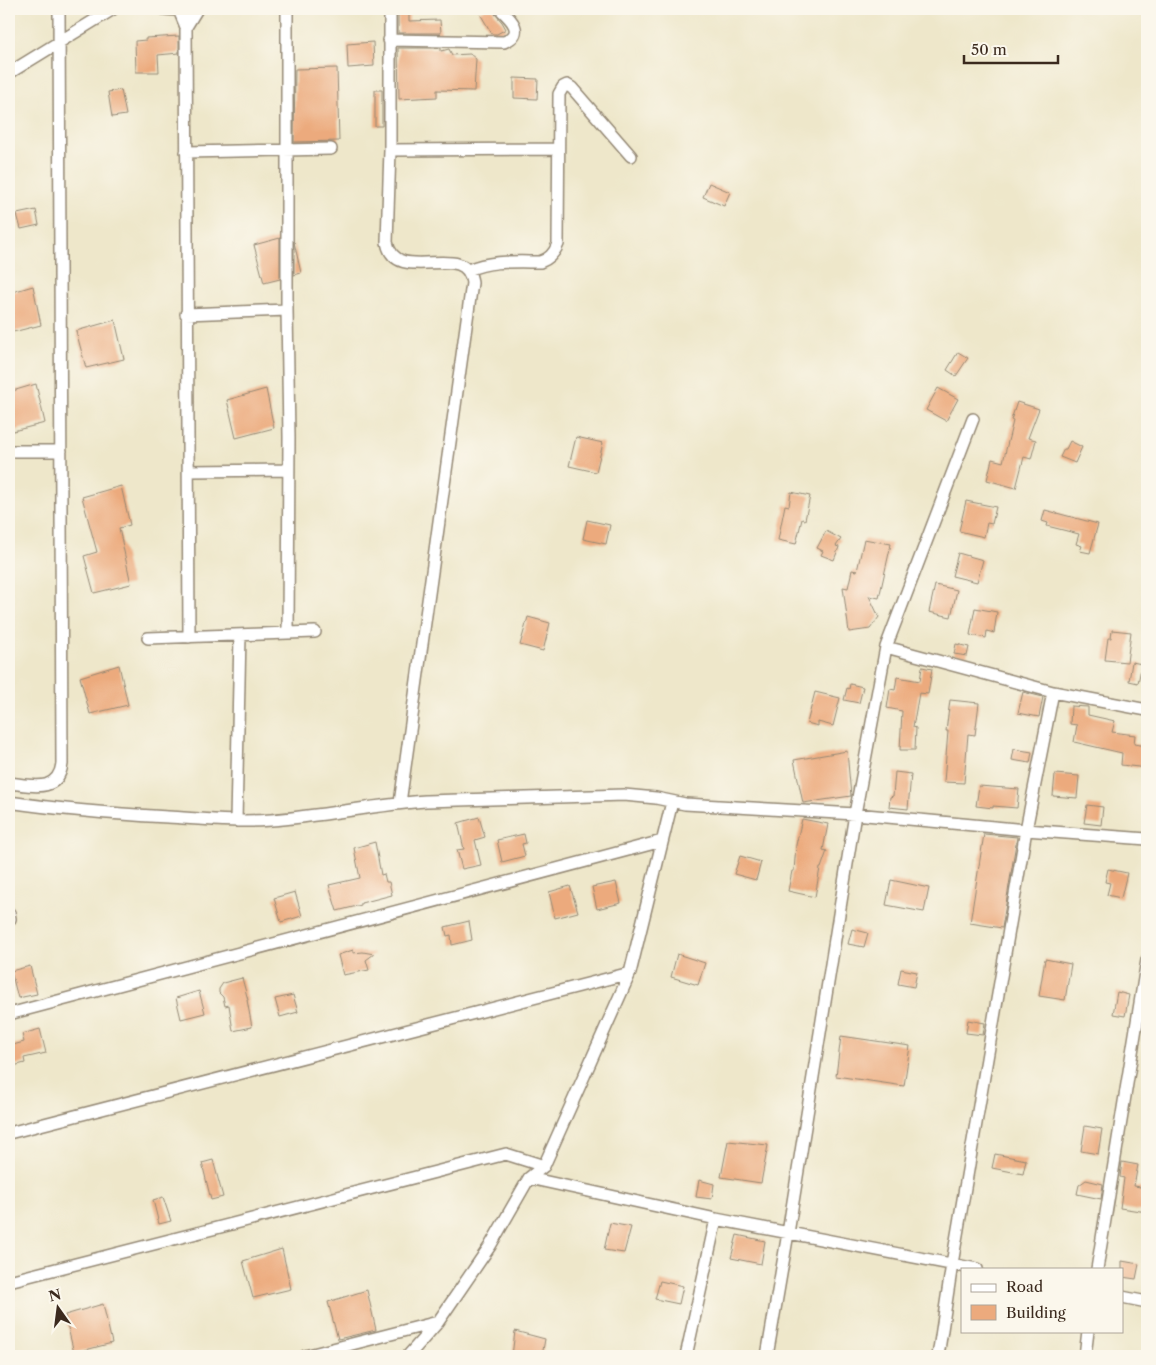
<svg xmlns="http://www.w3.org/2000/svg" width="1156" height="1365" font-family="'Libre Caslon Text',serif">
  <rect width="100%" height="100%" fill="#fbf7ec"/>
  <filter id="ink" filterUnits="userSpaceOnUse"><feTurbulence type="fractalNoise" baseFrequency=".02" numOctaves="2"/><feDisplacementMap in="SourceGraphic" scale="10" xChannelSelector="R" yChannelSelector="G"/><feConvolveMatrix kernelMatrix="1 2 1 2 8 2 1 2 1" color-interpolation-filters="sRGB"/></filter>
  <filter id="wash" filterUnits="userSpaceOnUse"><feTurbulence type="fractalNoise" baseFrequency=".0096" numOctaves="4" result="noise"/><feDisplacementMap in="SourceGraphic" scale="20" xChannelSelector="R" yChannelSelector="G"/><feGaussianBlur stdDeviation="1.12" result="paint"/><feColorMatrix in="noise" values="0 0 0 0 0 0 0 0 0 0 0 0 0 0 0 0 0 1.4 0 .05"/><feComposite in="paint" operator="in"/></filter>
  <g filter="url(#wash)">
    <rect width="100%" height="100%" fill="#eee7ca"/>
    <g id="blocks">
      <path fill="#ecaa7d" d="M398,9H409V21L440,20L441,33H398Z
        M485,9H493L495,14L502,22L506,29L497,34H492L479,12Z
        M179,36V53L158,55L159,72H136L135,41L146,40V38Z
        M373,42L374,66L348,68L347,44Z
        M398,48H441V51L449,49L452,55L470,54L476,59L474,91L437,90V97L399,99Z
        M337,68L339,141L294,142L295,69Z
        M514,78L538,79L537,99L514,98Z
        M121,90L126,115L112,117L108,92Z
        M375,90H382V126H375Z
        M709,183L730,192L724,206L703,197Z
        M36,210L39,225L21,229L17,214Z
        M280,238V279L264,283L254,245Z
        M294,242L301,273L294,275Z
        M33,286L41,325L9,333V293Z
        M115,320L124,359L86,368L76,331Z
        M958,352L968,358L956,376L947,370Z
        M36,384L45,423L9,432V392Z
        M938,388L958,399L946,421L926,410Z
        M266,389L274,428L236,438L227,400Z
        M1017,402L1039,409L1028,438L1036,440L1031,459L1024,457L1016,488L987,480L992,459L1003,462L1013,421L1011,420Z
        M576,437L603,443L596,472L569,466Z
        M1070,441L1082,447L1075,463L1060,457L1064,449H1066Z
        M121,486L130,525L119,528L131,584L94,593L84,556L97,552L82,497Z
        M791,492L810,496L805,520L802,519L796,544L778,540L785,505L789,506Z
        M966,501L996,507L992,524L987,523L984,537L959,531Z
        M1045,510L1098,524L1090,553L1080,551L1082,546L1076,544L1079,534L1047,526L1048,523L1042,521Z
        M587,520L610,525L606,544L583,539Z
        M826,531L841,539L836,546L839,547L834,560L821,555L823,551L817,548Z
        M864,539L891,544L879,598L869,596L879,617L870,629L849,632L843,587L848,588L852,570L857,571Z
        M958,553L983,560L977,582L952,576Z
        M935,585L957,590L951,617L929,612Z
        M975,608L997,612L994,633L987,631L986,638L970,635Z
        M528,617L550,623L543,651L520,645Z
        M1112,630L1131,632L1127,662L1105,660L1108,638H1111Z
        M956,644L969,647L967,656L954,654Z
        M1132,662L1142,664L1138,683L1129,681Z
        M119,665L128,705L90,714L80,677Z
        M922,667L932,669L928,694L919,693L913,727L916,728L915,750H900L902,711L887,708L890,689L895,690L897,677L920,681Z
        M850,684L863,687L859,703L844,700L847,688L849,689Z
        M815,692L840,698L833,726L818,722V726L807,723Z
        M1023,692L1043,697L1039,717L1018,713Z
        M950,700L979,703L975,735L968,734L964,783L944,782L948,731H946Z
        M1071,706L1088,707V715L1115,721L1112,732L1135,735L1134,744L1147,746V768L1121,765L1122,753L1074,742L1077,725L1070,724Z
        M1014,749L1032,752L1030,763L1012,760Z
        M847,751L851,796L803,803L794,760Z
        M895,772L911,774L908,809L889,807L890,797L893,796Z
        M1055,774L1079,776L1077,798L1053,796Z
        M979,786L1019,789L1017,808L993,806V808L976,806Z
        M1087,805L1103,807L1101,825L1084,823Z
        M479,817L485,837L475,840L481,865L462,869L457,850L464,849L458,823Z
        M802,819L828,824L823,850L827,851L821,868H820L815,897L788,891L792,871H794L796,845Z
        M524,834L526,843L522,844L525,856L502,862L497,840Z
        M984,834L1017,837L1002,928L970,923Z
        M375,842L381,875L384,874L386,882H389L392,895L361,903V905L337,911L329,885L360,878L354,848Z
        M740,856L761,862L756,880L734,874Z
        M1108,869L1127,873L1121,898L1107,895L1110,883L1105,882Z
        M891,880L929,888L924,912L886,905Z
        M616,882L621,903L597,909L592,887Z
        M570,886L578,912L555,918L549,892Z
        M295,892L302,916L281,922L274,898Z
        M469,921L472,940L452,945L451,935L447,936L445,927Z
        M852,929L868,933L864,947L848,944Z
        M353,950V953L363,952L374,954L366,960L369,970L343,975L338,955Z
        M677,954L705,963L698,985L671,977Z
        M1045,959L1071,964L1065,1000L1039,996Z
        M30,966L37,994L18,998L11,971Z
        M901,969L917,972L914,987L898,984Z
        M242,978L248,1000H247L252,1027L233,1031L229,1005L225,1006L223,997L219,993V989L223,983Z
        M199,991L205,1013L181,1019L176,998Z
        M1117,992L1129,995L1125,1016L1113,1014Z
        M293,995L298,1012L280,1017L275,999Z
        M968,1020L985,1023L983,1035L966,1033Z
        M40,1029L46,1053L24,1058L25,1063L9,1067V1046L24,1042L22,1034Z
        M841,1036L910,1046L904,1086L836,1076Z
        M1085,1126L1102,1129L1098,1154L1081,1151Z
        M728,1141L768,1145L761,1183L721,1177Z
        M995,1154L1026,1160L1023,1174L992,1168Z
        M213,1160L223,1197L211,1200L202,1163Z
        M1122,1162L1138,1165L1134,1186L1147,1188V1212L1120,1208L1124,1178L1120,1177Z
        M699,1180L714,1184L712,1199L696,1197Z
        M1086,1180L1103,1184L1101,1199L1077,1194L1079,1185Z
        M163,1197L171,1221L159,1224L153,1200Z
        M610,1223L631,1227L624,1253L604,1250Z
        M737,1235L765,1241L761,1264L731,1258Z
        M282,1249L291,1289L253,1298L243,1261Z
        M1122,1261L1139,1264L1136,1279L1122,1277Z
        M660,1281L683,1286L679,1304L655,1299Z
        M367,1290L376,1330L338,1339L328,1302Z
        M103,1304L112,1343L74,1353L65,1315Z
        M515,1331L545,1339L542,1356H512Z"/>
    </g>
  </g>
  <g filter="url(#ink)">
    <use href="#blocks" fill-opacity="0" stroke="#948874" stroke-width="1"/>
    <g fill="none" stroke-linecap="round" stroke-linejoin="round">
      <defs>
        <path id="minor" d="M164,9L179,10L186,27L197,9
          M287,9V310L289,437L288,633
          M390,9V150L387,242C395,288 468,238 472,283L400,803
          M186,27C186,230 189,433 189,637
          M389,40L504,42C526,33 511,19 500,9
          M9,73L113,9
          M390,150L558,149
          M186,152L331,149
          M468,270C491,260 515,262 540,262C549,259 554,254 558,244L559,94L563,87L567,85L572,88L631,156
          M186,314L287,310
          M9,451H61
          M189,471L288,470
          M148,638L315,632
          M886,647L1053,692L1147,710
          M9,783C30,785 58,794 62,764L59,9
          M9,802C62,810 115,814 168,817C202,819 236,823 271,820C323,816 374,805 426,801L624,795L656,798L685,804L855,814L1026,830L1147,839
          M236,821L240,635
          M9,913L10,919
          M9,1014L662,841
          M9,1133L630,973
          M529,1178L716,1219L977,1269
          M1097,1269L1147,960
          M9,1281L506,1154L544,1166
          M1122,1297L1147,1302
          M305,1356L438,1322
          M408,1356L438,1322L490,1246L529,1178L544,1166L630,973L672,802
          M686,1356L716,1219
          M767,1356L788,1233L855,814L886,647L973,419
          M938,1356L952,1264L1026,830L1053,692
          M1085,1356L1088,1331"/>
      </defs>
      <use href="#minor" stroke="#948874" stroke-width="14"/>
      <use href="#minor" stroke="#fff" stroke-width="11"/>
    </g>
  </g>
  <rect width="1156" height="1365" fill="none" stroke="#fbf7ec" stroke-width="30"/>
  <rect x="961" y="1268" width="162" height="65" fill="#fbf7ec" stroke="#aea59a"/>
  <rect x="971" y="1284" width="25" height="8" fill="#ffffff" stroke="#aea59a"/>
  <text x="1006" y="1292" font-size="15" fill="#3b2a1e">Road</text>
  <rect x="971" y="1305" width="25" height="15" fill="#ecaa7d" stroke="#aea59a"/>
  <text x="1006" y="1318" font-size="15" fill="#3b2a1e">Building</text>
  <g transform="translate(58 1308) rotate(346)" stroke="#fbf7ec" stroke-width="4" paint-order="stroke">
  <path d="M0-4L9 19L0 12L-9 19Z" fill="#3b2a1e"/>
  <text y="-8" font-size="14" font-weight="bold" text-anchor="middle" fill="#3b2a1e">N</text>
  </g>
  <path d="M964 55v8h94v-8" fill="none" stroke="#3b2a1e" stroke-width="2.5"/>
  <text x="971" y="55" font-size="15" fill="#3b2a1e" stroke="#fbf7ec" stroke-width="4" paint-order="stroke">50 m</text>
</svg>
